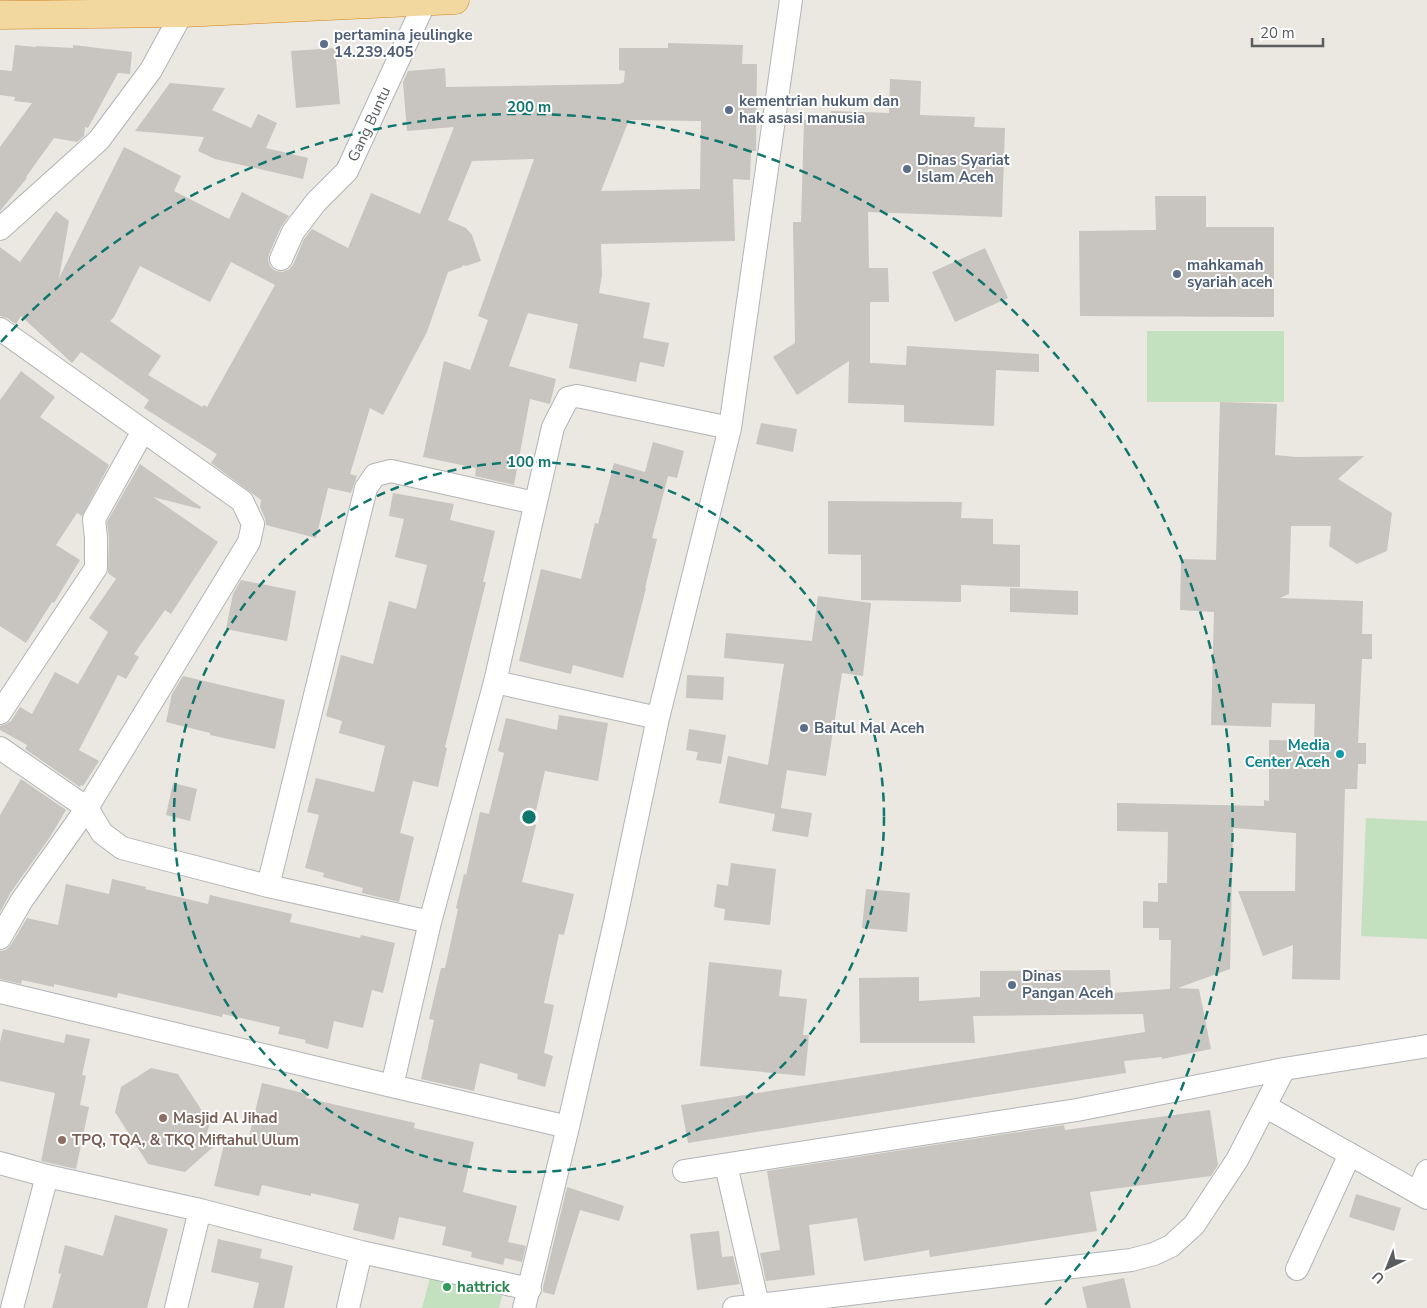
<svg xmlns="http://www.w3.org/2000/svg" width="1427" height="1308" font-family="'Nunito Sans',sans-serif">
  <rect width="100%" height="100%" fill="#ebe7e1"/>
  <path fill="#c3e0bf" d="M1147,331H1284V402H1147Z
    M1366,818L1427,821V939L1361,936Z
    M430,1278L502,1296L499,1308H422Z"/>
  <path fill="#c8c4bf" fill-rule="evenodd" d="M668,43L743,45L742,64H757L756,151H751L750,180L733,179L735,241L601,244L602,275L599,293L650,303L643,338L669,343L664,367L640,362L636,382L569,368L578,324L528,313L509,366L556,379L550,404L530,399L514,485L475,476L476,468L423,457L444,361L470,370L488,320L478,316L534,159L472,161L448,220L466,228L472,235L481,261L466,266L463,265L462,267L448,272L427,332L383,415L370,408L350,474L357,476L351,493L328,488L316,538L266,525L265,518L260,507L261,500L211,463L217,454L144,408L149,400L81,352L72,363L21,316L16,324L7,318L0,316V247L20,262L56,211L69,221L59,278L124,147L181,176L174,191L229,219L242,192L289,216L281,227L269,254L268,260L270,266L275,271L283,272L288,270L293,265L304,239L312,229L348,248L371,193L420,214L454,127L407,131L403,82L408,71L445,68L446,87L619,84L624,82L625,71L619,70V48H668ZM629,120L701,121L700,189L601,191ZM231,262L275,285L207,407L204,405L202,407L148,375L161,356L110,321L114,317L140,266L210,302Z
    M15,45L36,47V46L73,48V45L132,52L130,74L118,73L88,128L85,127L84,136L77,142L54,138L26,177L27,178L0,211V147L32,103L14,101L15,97L0,95V70L12,71Z
    M335,48L340,104L296,108L291,51Z
    M890,79L921,81L920,115L975,117L974,127L1005,128L1002,217L868,212L869,268H888L889,302H870V363L906,365L907,346L1039,354V372L996,370L994,426L904,422V405L848,403L849,361L797,395L773,357L795,343L793,222H801L804,120L831,121V111L889,113Z
    M170,83L225,88L212,110L251,128L258,114L277,123L266,148L308,158L303,179L215,159L198,151L204,137L135,131Z
    M1155,196H1206V227H1274V317L1080,316L1079,231L1156,230Z
    M985,248L1008,298L955,322L932,272Z
    M21,371L55,397L40,417L109,465L82,516L77,513L56,545L80,560L54,603L52,602L26,643L0,626V400Z
    M1220,402L1277,404L1275,455L1296,457L1364,456L1338,479L1392,513L1387,551L1357,564L1329,546L1331,526H1291L1289,594L1280,598L1363,601L1362,634H1372V659H1362L1358,743H1366V764H1358L1357,789H1345L1340,980L1292,979L1293,945L1263,956L1238,891H1295L1296,833L1233,828L1230,969L1178,988L1199,989L1211,1049L1162,1059V1057L1124,1061L1126,1073L688,1143L681,1105L1145,1032L1143,1014L973,1016L975,1043H860L859,978L919,977V1001L980,997V971L1110,970L1111,993L1170,989L1171,940H1159V928H1143V901L1158,902V883H1167L1168,832L1117,831V803L1264,806V800L1269,801V740L1314,741L1315,704L1272,703L1271,727L1211,725L1214,612L1180,610L1181,559L1216,560Z
    M761,423L797,429L793,452L756,444Z
    M653,442L684,451L677,478L668,476L652,538L657,539L645,588H646L623,678L573,665L571,674L519,661L541,569L581,579L595,523L598,524L614,463L645,472Z
    M140,464L201,507L200,509L153,497L218,542L171,614L165,610L134,654L139,657L126,679L118,675L79,750L99,761L83,786L81,785L80,787L25,749L27,745L0,730V726L6,724L11,721L20,707L32,714L55,672L78,684L108,632L89,618L116,579L108,573L109,538L107,522Z
    M393,493L454,504L450,520L495,531L483,582H486L445,747L447,748L438,787L413,781L400,833L414,837L399,902L362,893L363,888L323,877L324,873L305,868L319,815L307,812L316,778L374,792L385,746L339,733L342,721L326,716L341,655L373,664L389,601L416,609L427,565L395,557L404,519L389,516Z
    M828,501L962,502L961,518L993,519V544L1020,545V587L961,585V602L861,600V555L828,554Z
    M241,580L296,591L287,641L226,629L233,594Z
    M1010,588L1078,591V615L1010,612Z
    M818,596L871,603L863,676L842,673L826,776L787,770L781,808L812,813L808,837L772,831L775,814L719,803L728,756L768,765L784,664L724,658L726,633L812,641Z
    M687,675L724,677L723,700L686,698Z
    M183,676L285,700L275,749L210,735V733L166,722L172,694Z
    M559,715L608,723L598,781L545,771L533,824L536,825L522,882L574,894L564,935L559,934L544,1003L554,1005L544,1053L553,1056L545,1087L517,1079L518,1074L480,1063L474,1091L421,1079L434,1020L429,1019L441,968H445L458,909L456,908L464,874L466,875L480,812L489,814L504,753L498,751L506,718L557,730Z
    M689,729L726,735L721,764L696,760L698,752L686,750Z
    M21,779L66,810L50,837L11,892L0,912V815Z
    M173,783L197,789L190,821L166,815Z
    M731,863L776,869L770,925L724,920L725,909L714,907L717,884L728,886Z
    M112,879L146,887L145,889L208,904L210,895L292,914L290,922L360,938L361,935L395,943L383,993L372,990L363,1028L334,1021L328,1049L305,1043L306,1040L278,1034L280,1027L223,1014L222,1017L118,993L117,998L54,984V987L22,980L21,984L0,979V951L6,950L11,945L27,918L58,925L66,884L109,894Z
    M866,889L910,893L907,932L862,928Z
    M709,962L782,970L779,996L807,999L803,1035H809L805,1076L700,1066Z
    M3,1029L64,1043L66,1034L90,1039L82,1075L86,1076L80,1105L89,1107L76,1169L41,1161L55,1093L0,1081V1042Z
    M151,1068L178,1074L210,1123L206,1136L222,1139L185,1172L148,1164L115,1112L121,1087Z
    M262,1083L307,1094L306,1098L415,1123L414,1128L474,1142L463,1192L517,1206L508,1242L526,1246L522,1262L505,1258L503,1265L471,1257L472,1252L442,1245L446,1227L399,1217L394,1240L353,1230L359,1204L311,1193V1196L262,1185L259,1196L214,1186L225,1140L247,1145Z
    M1210,1110L1218,1165L1211,1176L1090,1192L1097,1231L930,1257L929,1250L864,1261L857,1218L809,1225L815,1275L766,1281L760,1253L780,1250L767,1171L1064,1125L1065,1130Z
    M567,1187L624,1206L619,1221L580,1210L554,1295L543,1292V1287Z
    M1356,1194L1401,1208L1394,1231L1349,1217Z
    M115,1215L168,1229L147,1308H52L61,1274L58,1273L65,1245L103,1256Z
    M719,1231L722,1257L733,1256L740,1284L697,1290L690,1234Z
    M218,1239L262,1249L260,1258L293,1266L284,1308H253L259,1283L211,1272Z
    M1124,1278L1131,1308H1087L1082,1287Z"/>
  <g fill="none" stroke-linecap="round" stroke-linejoin="round">
    <defs>
      <path id="minor" d="M0,229L99,140L151,70L182,13
        M281,259L293,232L316,202L347,171L425,2
        M0,329L242,501L253,524L249,542L87,808L22,900L0,938
        M495,682L658,718
        M0,713L96,568V538L94,519L143,431
        M0,748L87,808L102,833L122,848L268,886L430,922
        M268,886L366,488L375,475L391,471L535,503
        M0,992L392,1086
        M1265,1106L1427,1198
        M568,1127L615,922L658,718L730,428L791,0
        M0,1163L47,1176L200,1210L361,1252L530,1289
        M726,1165L758,1305
        M684,1171L1077,1110L1284,1069L1427,1046
        M1418,1193L1427,1171
        M1297,1269L1350,1154
        M12,1308L47,1176
        M176,1308L200,1210
        M348,1308L361,1252
        M524,1308L568,1127L392,1086L430,922L495,682L553,427L568,398L577,396L730,428
        M734,1308L1131,1260L1154,1254L1171,1246L1194,1225L1237,1160L1284,1069"/>
      <path id="trunk" d="M0,15L182,13L455,0"/>
    </defs>
    <use href="#minor" stroke="#b1b4b7" stroke-width="24"/>
    <use href="#trunk" stroke="#d38318" stroke-width="29"/>
    <use href="#minor" stroke="#fff" stroke-width="22"/>
    <use href="#trunk" stroke="#f2d79e" stroke-width="28"/>
  </g>
  <g fill="none" stroke="#0f766e" stroke-width="2.5" stroke-dasharray="9 6">
    <circle cx="529" cy="817" r="355"/>
    <path d="M1 342A710 710 0 1 1 1044 1306"/>
  </g>
  <g fill="#5c6f8a" stroke="#fff" stroke-width="2">
    <circle cx="324" cy="44" r="5"/>
    <circle cx="729" cy="110" r="5"/>
    <circle cx="907" cy="169" r="5"/>
    <circle cx="1177" cy="274" r="5"/>
    <circle cx="804" cy="728" r="5"/>
    <circle cx="1012" cy="985" r="5"/>
  </g>
  <circle fill="#0f9aa8" stroke="#fff" stroke-width="2" cx="1340" cy="754" r="5"/>
  <g fill="#8d6e63" stroke="#fff" stroke-width="2">
    <circle cx="163" cy="1118" r="5"/>
    <circle cx="62" cy="1140" r="5"/>
  </g>
  <circle fill="#2e9e5b" stroke="#fff" stroke-width="2" cx="447" cy="1287" r="5"/>
  <g text-anchor="middle" dominant-baseline="central" stroke-width="4" stroke-linejoin="round" paint-order="stroke">
    <g font-size="15" font-weight="bold" fill="#4e5e75" stroke="#fff" text-anchor="start">
      <text x="334" y="35">pertamina jeulingke<tspan x="334" dy="17">14.239.405</tspan></text>
      <text x="739" y="101">kementrian hukum dan<tspan x="739" dy="17">hak asasi manusia</tspan></text>
      <text x="917" y="160">Dinas Syariat<tspan x="917" dy="17">Islam Aceh</tspan></text>
      <text x="1187" y="265">mahkamah<tspan x="1187" dy="17">syariah aceh</tspan></text>
      <text x="814" y="728">Baitul Mal Aceh</text>
      <text x="1022" y="976">Dinas<tspan x="1022" dy="17">Pangan Aceh</tspan></text>
    </g>
    <g font-size="15" fill="#595d60" stroke="#fff">
      <text transform="translate(369 124) rotate(-65)">Gang Buntu</text>
    </g>
    <g font-size="15" font-weight="bold" fill="#0d838f" stroke="#fff" text-anchor="end">
      <text x="1330" y="745">Media<tspan x="1330" dy="17">Center Aceh</tspan></text>
    </g>
    <g font-size="15" font-weight="bold" fill="#785e54" stroke="#fff" text-anchor="start">
      <text x="173" y="1118">Masjid Al Jihad</text>
      <text x="72" y="1140">TPQ, TQA, &amp; TKQ Miftahul Ulum</text>
    </g>
    <g font-size="15" font-weight="bold" fill="#27864d" stroke="#fff" text-anchor="start">
      <text x="457" y="1287">hattrick</text>
    </g>
  </g>
  <circle cx="529" cy="817" r="8" fill="#0f766e" stroke="#fff" stroke-width="2.5"/>
  <g font-size="15" text-anchor="middle" font-weight="bold" fill="#0f766e" stroke="#fff" stroke-width="4" stroke-linejoin="round" paint-order="stroke">
    <text x="529" y="112">200 m</text>
    <text x="529" y="467">100 m</text>
  </g>
  <g transform="translate(1387 1268) rotate(223)" stroke="#ffffff" stroke-width="4" paint-order="stroke">
  <path d="M0-4L9 19L0 12L-9 19Z" fill="#595d60"/>
  <text y="-8" font-size="14" font-weight="bold" text-anchor="middle" fill="#595d60">U</text>
  </g>
  <path d="M1252 38v8h71v-8" fill="none" stroke="#595d60" stroke-width="2.5"/>
  <text x="1260" y="38" font-size="15" fill="#595d60" stroke="#ffffff" stroke-width="4" paint-order="stroke">20 m</text>
</svg>
